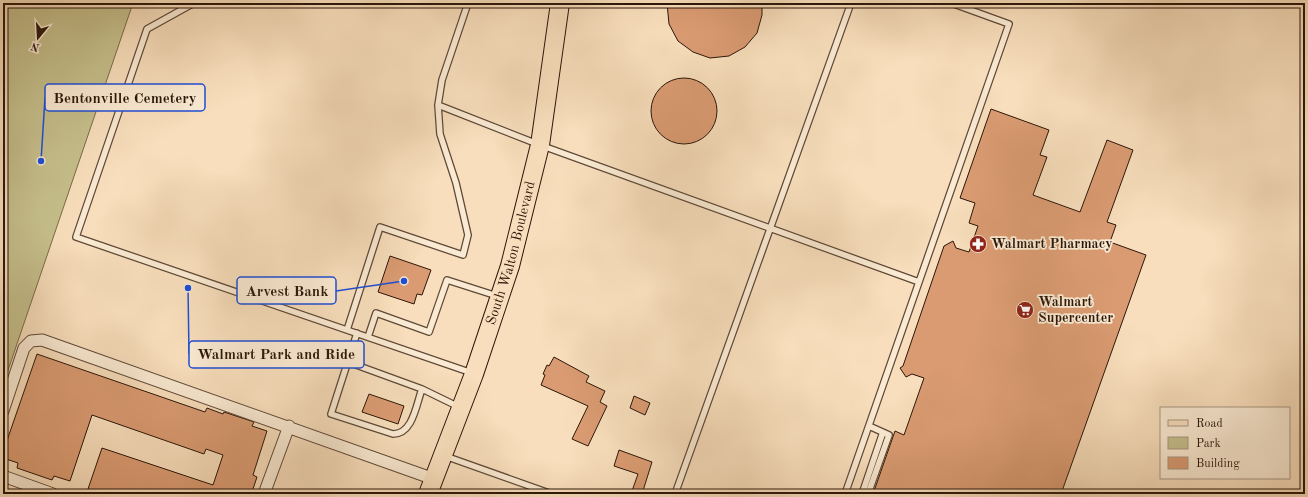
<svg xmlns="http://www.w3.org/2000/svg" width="1308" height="497" font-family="'Old Standard TT',serif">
  <rect width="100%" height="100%" fill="#f8debc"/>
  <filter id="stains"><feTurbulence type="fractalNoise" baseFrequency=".005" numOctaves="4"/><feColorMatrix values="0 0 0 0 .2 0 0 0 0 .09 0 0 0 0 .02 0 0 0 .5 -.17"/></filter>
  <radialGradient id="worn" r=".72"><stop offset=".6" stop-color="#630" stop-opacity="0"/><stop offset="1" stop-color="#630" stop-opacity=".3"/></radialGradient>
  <path fill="#c5bf8c" stroke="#786a4a" d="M3,3H133L3,385Z"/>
  <path fill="#da9b72" stroke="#2b1609" d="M667,3H762V15L757,33L745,47L729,56L710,58L693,52L678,41L669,24Z
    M651 111a33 33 0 1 1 66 0a33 33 0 1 1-66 0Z
    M991,109L1049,130L1040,155L1047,157L1033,195L1080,212L1107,140L1133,150L1107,222L1116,225L1110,242L1146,255L1061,494H873L895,431L904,435L924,378L912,374L906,377L900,368L903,366L944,246L953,241L956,248L969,252L978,226L969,223L975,203L960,198Z
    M390,256L431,270L422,295L417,294L414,304L378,292Z
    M37,354L205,412L207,408L223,414L224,412L254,422L252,426L267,431L253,475L257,477L252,492L248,491L247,494H104L88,489L102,448L213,485L223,455L206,449L204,454L92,415L70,481L54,476L52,480L17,468L18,463L3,458V452Z
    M554,357L589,376L586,382L605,391L600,402L607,406L588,446L572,439L588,406L541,385L545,375L543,374L547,365L549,366Z
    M369,394L404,406L398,424L362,412Z
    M634,396L650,403L645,415L630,408Z
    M619,450L652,462L642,494L632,491L638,474L614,466Z"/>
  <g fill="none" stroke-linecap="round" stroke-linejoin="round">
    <defs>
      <path id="service" d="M194,3L147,29L76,237L472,373
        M438,105L540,145L919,282
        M347,330L380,227L463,255L468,235L456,183L440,134L438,105L442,80L468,3
        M357,333L331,414L393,434C413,434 416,405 422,389
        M368,337L376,313L429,332L447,280L497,296
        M348,362L422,389L459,407
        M445,456L552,494
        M675,494L851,3
        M845,494L1009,24L951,3
        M862,494L883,432
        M868,494L889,435L869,426"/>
      <path id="minor" d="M3,411L24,348L31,341L42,340L434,479
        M3,476L53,494
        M264,494L289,426"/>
      <g id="primary">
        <path id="s1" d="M428,494L474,374L510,266L540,145L560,3"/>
      </g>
    </defs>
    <use href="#service" stroke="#5e4836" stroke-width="8"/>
    <use href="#minor" stroke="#5e4836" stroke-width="13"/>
    <use href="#primary" stroke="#2b1609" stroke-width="20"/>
    <use href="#service" stroke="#faead3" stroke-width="5.5"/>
    <use href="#minor" stroke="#faead3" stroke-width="11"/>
    <use href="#primary" stroke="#f8debc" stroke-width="18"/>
  </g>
  <defs>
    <symbol id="pharmacy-disc" viewBox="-11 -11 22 22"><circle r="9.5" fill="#8f2418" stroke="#faead3"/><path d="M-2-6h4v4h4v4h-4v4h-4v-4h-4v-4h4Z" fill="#fff"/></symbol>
    <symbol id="supermarket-disc" viewBox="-11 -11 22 22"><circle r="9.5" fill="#8f2418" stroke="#faead3"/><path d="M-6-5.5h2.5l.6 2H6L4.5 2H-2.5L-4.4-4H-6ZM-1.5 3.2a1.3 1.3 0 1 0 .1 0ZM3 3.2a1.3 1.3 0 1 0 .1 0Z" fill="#fff"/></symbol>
  </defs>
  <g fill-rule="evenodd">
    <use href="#pharmacy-disc" x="968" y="234" width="20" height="20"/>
    <use href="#supermarket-disc" x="1015" y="300" width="20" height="20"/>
  </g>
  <g text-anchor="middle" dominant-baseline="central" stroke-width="3.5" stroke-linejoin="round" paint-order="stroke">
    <g font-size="14" font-weight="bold" fill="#2b1609" stroke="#faead3" text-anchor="start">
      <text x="991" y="244">Walmart Pharmacy</text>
      <text x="1038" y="302">Walmart<tspan x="1038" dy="16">Supercenter</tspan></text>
    </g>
    <g font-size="14" fill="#2b1609" stroke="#faead3">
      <text stroke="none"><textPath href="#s1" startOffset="255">South Walton Boulevard</textPath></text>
    </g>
  </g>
  <path fill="none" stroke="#1d4ed8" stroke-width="1.5" d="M41 161L45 98M404 281L336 291M188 288L189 354"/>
  <g fill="#1d4ed8" stroke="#faead3" stroke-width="1.5">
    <circle cx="41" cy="161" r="4"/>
    <circle cx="404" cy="281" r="4"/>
    <circle cx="188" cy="288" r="4"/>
  </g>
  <g fill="#faead3" stroke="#1d4ed8" stroke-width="1.5">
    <rect x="45" y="84" width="160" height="27" rx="4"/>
    <rect x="237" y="277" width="99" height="27" rx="4"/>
    <rect x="189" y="341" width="175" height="27" rx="4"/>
  </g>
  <g font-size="15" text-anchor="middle" font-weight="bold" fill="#2b1609">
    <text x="125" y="103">Bentonville Cemetery</text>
    <text x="287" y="296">Arvest Bank</text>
    <text x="276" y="359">Walmart Park and Ride</text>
  </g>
  <rect width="1308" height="497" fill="none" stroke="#f8debc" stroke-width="16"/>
  <rect x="4" y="4" width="1300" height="489" fill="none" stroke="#2b1609" stroke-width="2"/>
  <rect x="8" y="8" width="1292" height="481" fill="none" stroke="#2b1609"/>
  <rect x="1160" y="407" width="130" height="72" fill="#faead3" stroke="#a79582"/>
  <rect x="1168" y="420" width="20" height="6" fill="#f8debc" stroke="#a79582"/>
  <text x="1196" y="427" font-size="12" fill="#2b1609">Road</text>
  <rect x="1168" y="437" width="20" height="12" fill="#c5bf8c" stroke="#a79582"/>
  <text x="1196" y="447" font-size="12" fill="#2b1609">Park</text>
  <rect x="1168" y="457" width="20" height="12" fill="#da9b72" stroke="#a79582"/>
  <text x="1196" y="467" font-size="12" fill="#2b1609">Building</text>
  <g transform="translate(38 38) rotate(198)" stroke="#faead3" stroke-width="3" paint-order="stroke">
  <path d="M0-3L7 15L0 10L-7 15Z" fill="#2b1609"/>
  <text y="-6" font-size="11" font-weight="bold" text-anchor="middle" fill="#2b1609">N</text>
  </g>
  <rect width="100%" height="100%" filter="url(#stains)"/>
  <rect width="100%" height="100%" fill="url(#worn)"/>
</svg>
